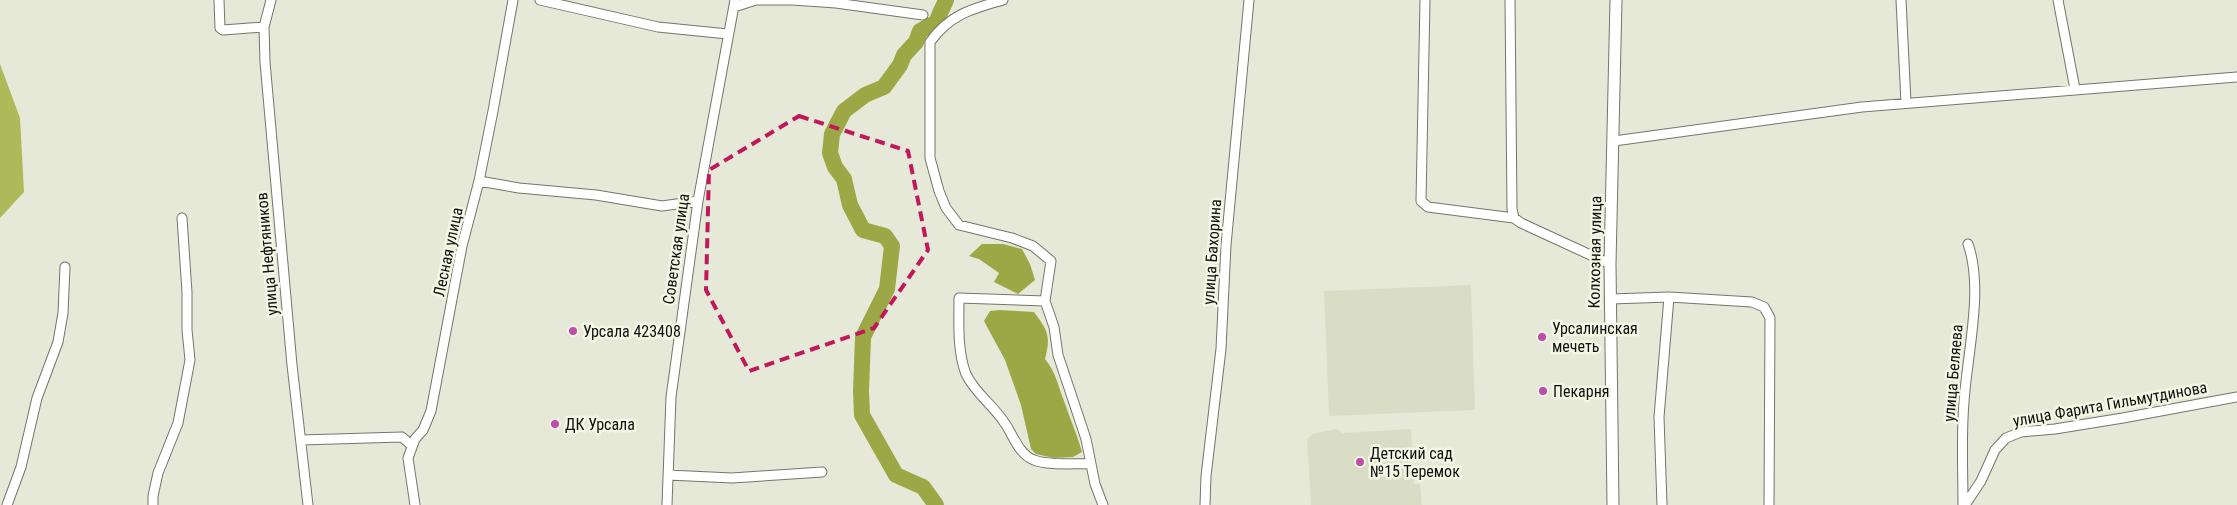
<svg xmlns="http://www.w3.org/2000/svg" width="2237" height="505" font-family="'Roboto Condensed',sans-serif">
  <rect width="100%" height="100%" fill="#e6e9d8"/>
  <path fill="#d9ddc5" d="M1471,285L1475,410L1329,416L1324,291Z
    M1336,429L1343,433L1411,429L1414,484H1420L1422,505H1311L1307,439L1313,434Z"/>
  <path fill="#aeba59" d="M0,64L20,118L24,192L0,218Z"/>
  <path fill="#9ca745" d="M982,244H1003L1022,249L1030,264L1035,280L1018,294L994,282L999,273L979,259L969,256Z
    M1000,310L1034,312C1048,331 1051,336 1045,359C1056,372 1058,386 1064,401C1070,419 1077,434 1082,452L1073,457L1053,458L1036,454L1031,449L1021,405L1005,360L984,321L990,311Z"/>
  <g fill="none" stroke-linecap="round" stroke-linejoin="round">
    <path stroke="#9ca745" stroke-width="16" d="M936,505L923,487L896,475L862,415L861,391L863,337L887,289L892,246L885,236L863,230L850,205L844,179L835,167L830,153L832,134L844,111L865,95L884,87L900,65L904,55L916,42L920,31L937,22C939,13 943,8 946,0"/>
    <defs>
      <path id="minor" d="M219,0L220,28L223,30L264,27
        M271,0L264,27L265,62L292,365L308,505
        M540,0L658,27L728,34
        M1003,0C972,9 950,14 930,42V158L939,191L946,208L959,225L1012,238L1033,246L1051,261L1045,301L1054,327L1058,355L1086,439L1095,484L1103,505
        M1425,0L1421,201L1428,207L1514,218L1521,223L1610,264
        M1510,0L1512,209L1514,218
        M1901,0L1906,103
        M2058,0L2075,89
        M734,7L756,0H792L836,3L923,15
        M1614,141L1862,107L2237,77
        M479,181L519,188L596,195L662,206L698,201
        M1669,297L1752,302L1764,307L1770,318L1769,505
        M1611,299L1669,297L1659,417L1662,505
        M1045,301L959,298C959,322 957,351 966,374C974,392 993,405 1004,422C1013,434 1018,454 1034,460C1048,466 1076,463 1091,464
        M301,440L402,437L412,446
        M668,475L732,478L822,472
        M7,505L21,467L37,398L58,342L63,313L65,267
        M153,505V496L158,473L178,423L190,360L187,330V292L182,218
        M415,505L408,458L415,439L423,430L431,411L462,246L479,181L493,111L513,0
        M667,505L671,397L698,201L735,0
        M1205,505L1206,476L1221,349L1226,245L1249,0
        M1963,505C1963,471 1961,436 1964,402C1967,354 1984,289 1968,244
        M1965,505L1981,481L1995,450L2006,438L2021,432L2055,429L2123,418L2237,397"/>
      <path id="major" d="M1613,505L1610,264L1616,0"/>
    </defs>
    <use href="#minor" stroke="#747667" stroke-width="11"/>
    <use href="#major" stroke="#747667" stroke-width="13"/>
    <use href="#minor" stroke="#fff" stroke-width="9"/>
    <use href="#major" stroke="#fff" stroke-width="11"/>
  </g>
  <path fill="none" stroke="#c2185b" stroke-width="4" stroke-dasharray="10 6" stroke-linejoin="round" d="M799,116L908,151L928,250L874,328L749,371L706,290L709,170Z"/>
  <g fill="#bd4daa" stroke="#f3f6e5" stroke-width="2">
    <circle cx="573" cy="331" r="5"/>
    <circle cx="1542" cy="337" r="5"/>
    <circle cx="1543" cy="391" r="5"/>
    <circle cx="555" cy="424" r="5"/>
    <circle cx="1360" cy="462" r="5"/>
  </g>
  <g text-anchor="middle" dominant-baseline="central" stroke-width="5" stroke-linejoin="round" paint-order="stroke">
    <g font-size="16" fill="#10110c" stroke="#f3f6e5">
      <text transform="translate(676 249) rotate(-82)">Советская улица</text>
      <text transform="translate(448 252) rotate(-78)">Лесная улица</text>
      <text transform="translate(1212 252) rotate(-86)">улица Бахорина</text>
      <text transform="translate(1595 252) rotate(-89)">Колхозная улица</text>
      <text transform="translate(267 254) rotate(-95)">улица Нефтяников</text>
      <text transform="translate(1953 373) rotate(-85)">улица Беляева</text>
      <text transform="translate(2110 404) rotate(-10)">улица Фарита Гильмутдинова</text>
    </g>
    <g font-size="16" fill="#10110c" stroke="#f3f6e5" text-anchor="start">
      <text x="1552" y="328">Урсалинская<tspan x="1552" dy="18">мечеть</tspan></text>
      <text x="583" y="331">Урсала 423408</text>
      <text x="1553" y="391">Пекарня</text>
      <text x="565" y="424">ДК Урсала</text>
      <text x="1370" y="453">Детский сад<tspan x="1370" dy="18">№15 Теремок</tspan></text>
    </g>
  </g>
</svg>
